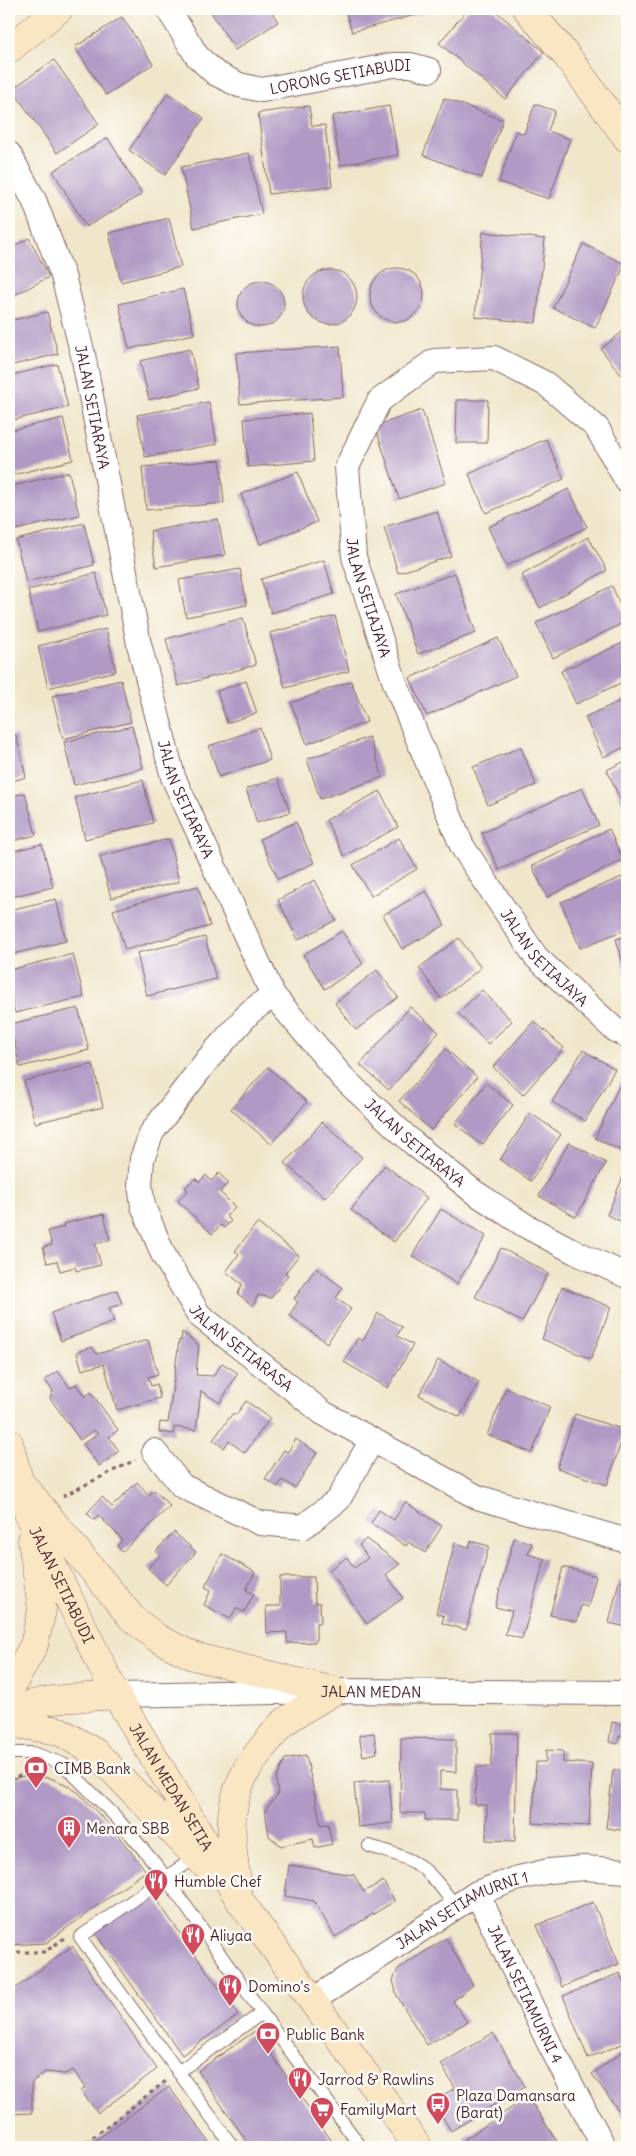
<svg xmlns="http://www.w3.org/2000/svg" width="636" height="2156" font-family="Delius,sans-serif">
  <rect width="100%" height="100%" fill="#fdfcf7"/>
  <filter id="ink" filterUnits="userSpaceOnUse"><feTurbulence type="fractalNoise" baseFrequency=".02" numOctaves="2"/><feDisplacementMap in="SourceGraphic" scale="10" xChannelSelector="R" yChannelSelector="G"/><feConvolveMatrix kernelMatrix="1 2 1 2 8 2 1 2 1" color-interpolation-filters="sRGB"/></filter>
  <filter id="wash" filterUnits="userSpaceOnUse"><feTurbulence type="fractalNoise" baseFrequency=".0096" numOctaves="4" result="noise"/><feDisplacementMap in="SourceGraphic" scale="20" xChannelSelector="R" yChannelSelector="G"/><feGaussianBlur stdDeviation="1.12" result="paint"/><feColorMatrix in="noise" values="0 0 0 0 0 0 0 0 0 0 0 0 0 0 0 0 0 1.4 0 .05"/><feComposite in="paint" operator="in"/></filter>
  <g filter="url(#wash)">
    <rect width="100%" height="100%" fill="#f0e6ca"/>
    <g id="blocks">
      <path fill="#b09ac5" d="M209,9H270L278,22L235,50Z
        M345,9H437L352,32Z
        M468,9H493L544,52L505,99L439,43Z
        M122,17L153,64L106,95L75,47Z
        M54,60L99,124L57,153L12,89Z
        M168,93L204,118L165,175L129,150Z
        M444,98L503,120L482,178L423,155Z
        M535,104L555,111L548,131L570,139L549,199L499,182L516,131L524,134Z
        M309,106L312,126L325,125L332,186L269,194L258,113Z
        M389,106L398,155L340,165L332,116Z
        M108,138L142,194L86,227L53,171Z
        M249,153L262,214L194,228L181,167Z
        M169,218L181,267L121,282L109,233Z
        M483,232L545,239L536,323L475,317Z
        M29,238L49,277L9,298V249Z
        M583,244L625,264L595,328L553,308Z
        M370 295a27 27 0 1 1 54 0a27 27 0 1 1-54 0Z
        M303 297a27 27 0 1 1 54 0a27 27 0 1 1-54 0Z
        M238 304a23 23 0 1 1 46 0a23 23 0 1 1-46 0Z
        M183,289L194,334L129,349L119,304Z
        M47,312L58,354L9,366V321Z
        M627,328V380L626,381L601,349Z
        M340,346L343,397L240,404L236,353Z
        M190,349L199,388L149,400L140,361Z
        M57,364L68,407L9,421V376Z
        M457,400H488L487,443H456Z
        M209,402L217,444L145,457L137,415Z
        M422,410L446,483L399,499L375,426Z
        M310,413L314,461L248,467L244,419Z
        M63,418L73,460L9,476V431Z
        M546,439L564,479L486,513L469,474Z
        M220,460L224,503L146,510L142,467Z
        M69,472L79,515L11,531L9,522V487Z
        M298,472L317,522L260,544L241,494Z
        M569,489L587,527L506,566L488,527Z
        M437,511L451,556L398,573L384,527Z
        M218,519L225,555L156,567L150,531Z
        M84,523L94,565L26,582L16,540Z
        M588,537L607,570L540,608L522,575Z
        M324,560L334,594L271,613L261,579Z
        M240,569L247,605L186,617L179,580Z
        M96,573L106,615L38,632L28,590Z
        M455,573L476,633L418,654L396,594Z
        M612,586L627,621L553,658L536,623Z
        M335,616L349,671L285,688L270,633Z
        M243,618L256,665L178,686L166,639Z
        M106,629L116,671L48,688L38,646Z
        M498,638L516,676L427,716L410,678Z
        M627,641V680L576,704L561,671Z
        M121,680L131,722L63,739L52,696Z
        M246,681L257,713L227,723L217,691Z
        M351,681L367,722L307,744L291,703Z
        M627,698V746L603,757L585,717Z
        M9,711L13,724L9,725Z
        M132,726L143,768L74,785L64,742Z
        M260,728L270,760L219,777L209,746Z
        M16,735L26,777L9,782V737Z
        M369,737L383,777L320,799L307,759Z
        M521,747L536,785L488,805L473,767Z
        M627,760V814L607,770Z
        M278,778L290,812L257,823L246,789Z
        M143,780L153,823L85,839L75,797Z
        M582,788L599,825L499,870L482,833Z
        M380,791L398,827L344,856L326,820Z
        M25,793L36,835L9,842V797Z
        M296,822L314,863L278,879L260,839Z
        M609,829L623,860L547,897L532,866Z
        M399,838L417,869L371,896L353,865Z
        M169,839L179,882L111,898L100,856Z
        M42,844L53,887L9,897V852Z
        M622,877L627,891V929L580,948L561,902Z
        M315,880L336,920L298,940L278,900Z
        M198,886L210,926L125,950L113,910Z
        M426,891L445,925L402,949L383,915Z
        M56,899L66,941L9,955V910Z
        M342,931L363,964L325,989L303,955Z
        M627,936V978L616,939Z
        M205,937L216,979L147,996L137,953Z
        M459,938L481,968L441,999L419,968Z
        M73,954L84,997L15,1013L9,987V970Z
        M377,970L398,997L356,1030L335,1003Z
        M482,990L512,1021L488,1044L458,1013Z
        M410,1007L439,1032L389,1090L360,1065Z
        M78,1008L89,1050L20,1067L10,1024Z
        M534,1021L564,1048L523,1095L493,1067Z
        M446,1049L477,1077L431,1130L399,1101Z
        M583,1050L615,1069L585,1121L552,1102Z
        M93,1064L103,1107L35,1123L24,1081Z
        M268,1067L307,1102L271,1144L231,1109Z
        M626,1071L627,1072V1154L595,1138Z
        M486,1083L513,1105L482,1145L455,1124Z
        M530,1113L561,1134L531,1181L500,1160Z
        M322,1122L362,1157L325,1198L285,1163Z
        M569,1142L606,1163L576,1217L539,1196Z
        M385,1165L427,1198L394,1242L351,1210Z
        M625,1172H627V1224L607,1215Z
        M219,1173L228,1183L220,1192L235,1207L226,1216L231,1221L224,1228L221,1225L212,1234L178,1201L188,1190L185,1188L195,1178L199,1182L206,1175L211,1181Z
        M441,1209L486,1236L457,1284L412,1256Z
        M104,1214L110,1240L95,1244L101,1265L76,1271L75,1267L60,1271L57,1261L47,1263L43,1247L52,1245L48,1231L64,1227L63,1224Z
        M257,1223L299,1255L285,1273L288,1275L271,1298L258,1295L253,1306L238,1294L242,1284L226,1272L239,1254L235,1251Z
        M501,1248L548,1273L522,1322L475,1297Z
        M316,1268L343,1288L336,1298L351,1309L327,1343L289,1315L298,1302L294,1299Z
        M562,1287L611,1307L591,1359L542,1339Z
        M117,1290L122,1304L109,1308L114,1322L61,1341L51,1313Z
        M378,1313L402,1327L397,1336L413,1345L388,1388L344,1362L358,1338L363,1341Z
        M182,1332L199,1345L196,1375L213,1376L222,1363L238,1373L220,1403L201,1391L196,1430L174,1427V1434L159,1432L160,1422L168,1423L179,1340L181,1341Z
        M148,1340L158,1374L148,1377L151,1386L157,1384L160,1398L117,1410L104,1364L82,1370L77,1352L92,1347L97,1354Z
        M627,1357V1375L622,1373Z
        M438,1360L479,1382L460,1417L419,1395Z
        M58,1371L70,1388L76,1384L85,1397L91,1392L118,1430L109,1437L119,1451L99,1466L83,1444L98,1434L94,1430L80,1440L50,1398L53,1391L45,1380Z
        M506,1388L550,1407L532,1453L487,1435Z
        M246,1401L270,1418L245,1453L229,1441L224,1448L213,1440L233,1413L236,1415Z
        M575,1414L625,1430L607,1485L557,1468Z
        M296,1439L317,1453L295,1488L282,1480L278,1487L265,1479L284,1450L288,1452Z
        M137,1482L149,1495L154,1490L170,1506L122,1552L117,1546L122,1541L119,1536L98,1515L94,1520L87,1513L102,1497L112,1507Z
        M405,1502L442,1526L425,1553L409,1542L406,1546L371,1523L379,1510L394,1520Z
        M174,1532L196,1552L166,1585L148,1568L160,1555L156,1551Z
        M514,1538L532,1543L528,1554L545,1559L522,1639L505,1634L512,1611L495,1607Z
        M366,1539L400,1564L386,1574L403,1598L367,1624L329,1570L347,1557L354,1568L368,1558L359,1545Z
        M471,1541L489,1546L466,1630L442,1623L444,1616L436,1613L455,1543L469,1547Z
        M222,1554L255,1572L246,1590L254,1594L244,1612L236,1608L230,1619L204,1605L211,1590L205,1587Z
        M563,1567L596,1576L588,1607L581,1605L577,1622L550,1615Z
        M280,1577H314L315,1603H320L321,1623H316V1642L287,1643V1632L267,1633L266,1606H280Z
        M619,1581L627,1583V1627L609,1623Z
        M612,1722L627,1725V1737L619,1736L618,1744L609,1742Z
        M374,1733L377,1753L363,1756L359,1735Z
        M492,1733H517L515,1841L486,1840L487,1805H475L476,1767H491Z
        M401,1738L456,1739V1772L440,1771V1789L457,1790V1820H425V1813H400Z
        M546,1750L563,1751V1762L592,1764L589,1826L533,1823L536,1762H546Z
        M306,1755L321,1825L328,1824L332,1844L315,1848L313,1839L281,1846L269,1836L265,1810L278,1794L276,1779L285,1759Z
        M613,1770L627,1772V1831L606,1828Z
        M24,1776L50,1778L65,1784L79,1793L112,1828L146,1871L46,1943L9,1945V1780Z
        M389,1780L393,1823L358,1827L354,1783Z
        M289,1865L354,1875L364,1892L383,1881L395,1901L335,1937L314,1901L285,1896Z
        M151,1892L238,2015L182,2055L95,1933Z
        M593,1902L619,1964L562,1987L537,1925Z
        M446,1938L473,1985L453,2001L467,2022L427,2045L397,1996L393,1980L398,1969Z
        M72,1946L157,2069L98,2113L81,2091L85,2088L73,2070L65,2074L45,2072L32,2082V2113L9,2114V1993Z
        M620,1973L627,1991V2042L588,2058L563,1996Z
        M255,2031L276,2061L336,2147L250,2146L198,2071Z
        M493,2033L525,2086L451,2131L433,2101L455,2088L441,2064Z
        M627,2048V2122L592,2074Z
        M169,2087L213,2147H86Z
        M528,2097L560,2146L470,2147L465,2139Z"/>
    </g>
  </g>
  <g filter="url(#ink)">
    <use href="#blocks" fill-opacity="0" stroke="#846563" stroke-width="1"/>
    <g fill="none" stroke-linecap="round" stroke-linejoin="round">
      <defs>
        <path id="lane" d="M9,1753H33L63,1764L115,1816L158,1867L262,2013L361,2147
          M369,1846C420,1861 424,1864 456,1907
          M197,1856L80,1937L233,2147
          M178,2072L262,2013"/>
        <g id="street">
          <path id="s1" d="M168,9L197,56L215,73L239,85L262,90L393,65H411L429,70"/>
          <path id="s2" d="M9,154L34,200L63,276L83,355L139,644L173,777L273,995L344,1079L413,1143L474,1192L526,1226L575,1252L627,1276"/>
          <path id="s3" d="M627,481L597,428L546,384L494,358L434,361L379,401L347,467L354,557L395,683L462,846L536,957L614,1029L627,1036"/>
          <path id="s4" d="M273,995L250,1012L208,1059L152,1132L142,1159L140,1185L143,1206L163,1254L199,1315L323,1413L477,1497L627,1541"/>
          <path d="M154,1451L182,1486L260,1523L303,1527L338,1500L372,1440"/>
          <path id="s5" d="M116,1695L334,1691L627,1693"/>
          <path id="s6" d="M477,1893L550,2045L604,2147"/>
          <path id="s7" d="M313,2000L477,1893L515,1879L549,1871L584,1868L627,1871"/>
        </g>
        <g id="secondary">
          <path d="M527,9L566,55L627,138"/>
          <path d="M9,49L59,9"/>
          <path id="s8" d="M9,1443L29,1517L116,1695L241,1902L418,2147"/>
          <path d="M26,1489L132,1618L157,1638L193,1656L334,1691"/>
          <path d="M9,1691L34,1645L42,1610L32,1540"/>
          <path d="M9,1712C43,1697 79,1698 116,1695"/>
          <path d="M9,1723L59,1731L96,1753L205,1865"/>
          <path d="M238,1886C228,1831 225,1793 262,1748C269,1740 275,1731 282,1724C298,1711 317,1702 334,1691"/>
        </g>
      </defs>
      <use href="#lane" stroke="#846563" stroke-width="14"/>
      <use href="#street" stroke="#846563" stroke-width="26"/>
      <use href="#secondary" stroke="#846563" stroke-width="29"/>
      <path stroke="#846563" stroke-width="3" stroke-dasharray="4 4" stroke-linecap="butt" d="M63,1496L135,1460
        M9,1779L24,1775L45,1777
        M9,1952H45L64,1938
        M80,2147L166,2081"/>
      <use href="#lane" stroke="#fff" stroke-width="12"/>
      <use href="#street" stroke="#fff" stroke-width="24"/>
      <use href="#secondary" stroke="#fbe6c4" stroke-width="28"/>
    </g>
  </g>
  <defs>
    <symbol id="bank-pin" viewBox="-11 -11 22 30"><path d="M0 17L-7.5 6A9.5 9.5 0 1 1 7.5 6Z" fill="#d1495b" stroke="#fdfcf7"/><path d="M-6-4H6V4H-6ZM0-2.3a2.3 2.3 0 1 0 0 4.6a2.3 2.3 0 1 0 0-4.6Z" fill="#fff"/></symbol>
    <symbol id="building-pin" viewBox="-11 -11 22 30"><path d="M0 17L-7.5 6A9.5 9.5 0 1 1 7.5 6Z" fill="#d1495b" stroke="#fdfcf7"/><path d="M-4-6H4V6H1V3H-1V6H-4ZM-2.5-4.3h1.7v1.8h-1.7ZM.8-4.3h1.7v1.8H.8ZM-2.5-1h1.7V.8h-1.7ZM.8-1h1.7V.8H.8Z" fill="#fff"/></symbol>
    <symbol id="restaurant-pin" viewBox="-11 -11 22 30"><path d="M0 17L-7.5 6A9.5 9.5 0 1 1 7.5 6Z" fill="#d1495b" stroke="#fdfcf7"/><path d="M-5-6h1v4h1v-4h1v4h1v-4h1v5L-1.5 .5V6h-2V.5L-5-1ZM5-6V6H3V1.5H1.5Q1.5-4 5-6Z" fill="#fff"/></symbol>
    <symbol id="bus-pin" viewBox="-11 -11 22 30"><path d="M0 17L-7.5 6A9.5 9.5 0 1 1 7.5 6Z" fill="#d1495b" stroke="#fdfcf7"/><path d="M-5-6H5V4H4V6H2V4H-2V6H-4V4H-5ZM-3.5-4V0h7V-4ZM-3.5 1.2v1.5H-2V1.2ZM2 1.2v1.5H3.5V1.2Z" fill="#fff"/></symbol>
    <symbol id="supermarket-pin" viewBox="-11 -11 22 30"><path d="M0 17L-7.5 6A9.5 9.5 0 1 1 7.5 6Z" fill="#d1495b" stroke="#fdfcf7"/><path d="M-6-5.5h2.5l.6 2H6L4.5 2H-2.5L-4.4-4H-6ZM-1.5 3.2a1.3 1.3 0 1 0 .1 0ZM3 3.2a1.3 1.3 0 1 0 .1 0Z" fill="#fff"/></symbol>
  </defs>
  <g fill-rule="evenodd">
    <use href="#bank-pin" x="22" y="1754" width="28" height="38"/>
    <use href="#building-pin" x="55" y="1814" width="28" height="38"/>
    <use href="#restaurant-pin" x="142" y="1867" width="28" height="38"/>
    <use href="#restaurant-pin" x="179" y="1921" width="28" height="38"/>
    <use href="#restaurant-pin" x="216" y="1972" width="28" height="38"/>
    <use href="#bank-pin" x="254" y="2020" width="28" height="38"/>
    <use href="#restaurant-pin" x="286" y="2065" width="28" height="38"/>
    <use href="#bus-pin" x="424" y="2090" width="28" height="38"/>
    <use href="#supermarket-pin" x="308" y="2095" width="28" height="38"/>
  </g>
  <g text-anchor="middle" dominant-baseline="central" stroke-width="5" stroke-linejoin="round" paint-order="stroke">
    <g font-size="15" fill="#4a1f2b" stroke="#fdfcf7">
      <text stroke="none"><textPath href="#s1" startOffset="210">LORONG SETIABUDI</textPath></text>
      <text stroke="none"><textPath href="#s2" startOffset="268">JALAN SETIARAYA</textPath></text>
      <text stroke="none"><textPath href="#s3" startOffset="521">JALAN SETIAJAYA</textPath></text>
      <text stroke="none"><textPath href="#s2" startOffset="672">JALAN SETIARAYA</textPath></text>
      <text stroke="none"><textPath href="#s3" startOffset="926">JALAN SETIAJAYA</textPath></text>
      <text stroke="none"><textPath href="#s2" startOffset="1092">JALAN SETIARAYA</textPath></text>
      <text stroke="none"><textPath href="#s4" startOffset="436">JALAN SETIARASA</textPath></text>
      <text stroke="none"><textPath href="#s8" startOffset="152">JALAN SETIABUDI</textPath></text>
      <text stroke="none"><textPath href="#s5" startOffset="255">JALAN MEDAN</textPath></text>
      <text stroke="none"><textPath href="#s8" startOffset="382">JALAN MEDAN SETIA</textPath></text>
      <text stroke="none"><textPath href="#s7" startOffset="175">JALAN SETIAMURNI 1</textPath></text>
      <text stroke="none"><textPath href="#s6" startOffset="112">JALAN SETIAMURNI 4</textPath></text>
    </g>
    <g font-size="15" fill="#4a1f2b" stroke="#fdfcf7" text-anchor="start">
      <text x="54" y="1768">CIMB Bank</text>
      <text x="86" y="1828">Menara SBB</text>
      <text x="174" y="1881">Humble Chef</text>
      <text x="210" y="1935">Aliyaa</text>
      <text x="248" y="1986">Domino's</text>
      <text x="286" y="2034">Public Bank</text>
      <text x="318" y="2079">Jarrod &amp; Rawlins</text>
      <text x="456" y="2095">Plaza Damansara<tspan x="456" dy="17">(Barat)</tspan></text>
      <text x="340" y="2109">FamilyMart</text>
    </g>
  </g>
  <rect width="636" height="2156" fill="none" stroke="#fdfcf7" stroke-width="30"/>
</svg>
